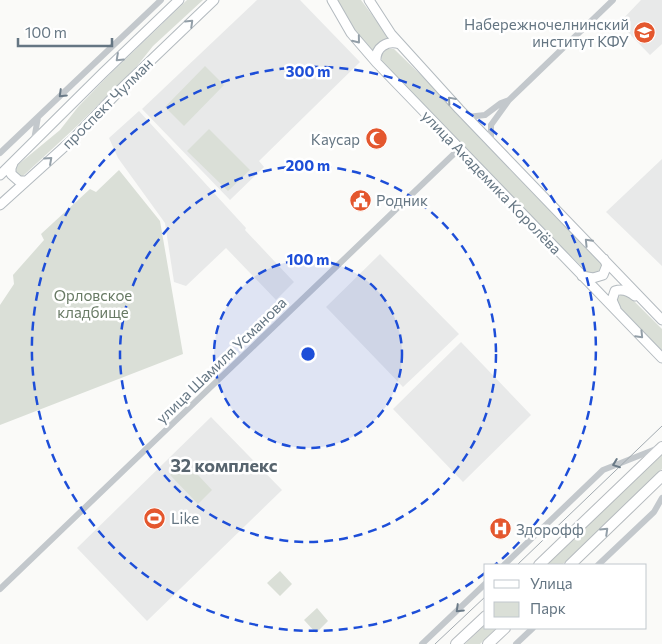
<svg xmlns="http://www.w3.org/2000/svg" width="662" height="644" font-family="Commissioner,sans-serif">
  <rect width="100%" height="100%" fill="#fafaf8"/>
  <path fill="#e8e9e9" d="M257,0H300L360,62L259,161L264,167L230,200L142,109Z
    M641,0H662V44L650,55L619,23Z
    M139,111L246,228L245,230L294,282L276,300L226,248L186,286L174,282L165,223L118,158L109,138Z
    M662,159V266L606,212Z
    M380,254L459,334L403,387L326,307Z
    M461,342L531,415L463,482L393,409Z
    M211,417L282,490L147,621L77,548Z"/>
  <path fill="#dadfd7" d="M187,0H203L153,46L137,66L77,126L23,176H19L14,173V168L60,130L78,107L107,77Z
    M333,0H361L390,39L379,43L373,54L365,47Z
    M387,49H394L423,77L602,262L603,266L599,273L589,274L572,257L565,253L382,62L381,55Z
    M205,66L224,85L184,126L165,107Z
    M209,129L250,170L228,191L187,151Z
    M119,170L160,221L183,354L0,425V305L14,284L13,275L44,240L41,234L90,189L96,192Z
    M622,294L628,295L662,329V352L618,306L616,299Z
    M662,454V469L562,565H547Z
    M185,461L212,490L198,504L170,475Z
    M280,571L292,584L280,596L267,583Z
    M317,608L328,621L316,633L304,620Z
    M486,624V628H497L480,644H465Z"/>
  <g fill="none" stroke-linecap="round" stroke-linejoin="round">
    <defs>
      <path id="secondary" d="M332,0L351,33L376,62L662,358
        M369,0L391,34L459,109L662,320
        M376,62C375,47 387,40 400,44
        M13,163L11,168V174L19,181H26
        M0,175L103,73L179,0
        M0,205L73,139L120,90L214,0
        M582,276L593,278L603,275L607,265L604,259
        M616,309L612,300L615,291C623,288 629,291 635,296"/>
      <path id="primary" d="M539,565L662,447
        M570,565L662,476
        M456,644L486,616
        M488,644L505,628"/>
    </defs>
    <use href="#secondary" stroke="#b3babf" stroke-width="11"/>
    <use href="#primary" stroke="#b5babe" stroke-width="12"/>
    <path stroke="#c3c8cc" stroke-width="6" d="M467,117L485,115L501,103L509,100
      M34,140L38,117
      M491,142V125L509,100L613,0
      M0,153L161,0
      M504,565L603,470L656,449
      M598,565L654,512L662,498
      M0,589L459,149
      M422,644L486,583
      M516,644L533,628"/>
    <use href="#secondary" stroke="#fff" stroke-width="9"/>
    <use href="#primary" stroke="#fff" stroke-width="10"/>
    <path stroke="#a2aab0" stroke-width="1" d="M517,565L662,426
      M435,644L486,596"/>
  </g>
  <defs><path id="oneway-chevron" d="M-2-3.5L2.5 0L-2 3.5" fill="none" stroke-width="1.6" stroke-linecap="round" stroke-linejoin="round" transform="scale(1.25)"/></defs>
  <g stroke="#939fa8">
    <use href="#oneway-chevron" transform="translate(190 23) rotate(-44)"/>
    <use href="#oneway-chevron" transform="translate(357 40) rotate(51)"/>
    <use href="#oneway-chevron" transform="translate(119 58) rotate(137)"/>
    <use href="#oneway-chevron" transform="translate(451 100) rotate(-131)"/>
    <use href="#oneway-chevron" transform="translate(49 160) rotate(-42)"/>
    <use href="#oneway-chevron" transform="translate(588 242) rotate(-134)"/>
    <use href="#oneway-chevron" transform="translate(640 335) rotate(46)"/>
    <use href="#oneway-chevron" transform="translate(605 531) rotate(-44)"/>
  </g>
  <g stroke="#6a7a87">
    <use href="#oneway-chevron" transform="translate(62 94) rotate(136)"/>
    <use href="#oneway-chevron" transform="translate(616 464) rotate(159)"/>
    <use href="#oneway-chevron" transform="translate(459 609) rotate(136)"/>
  </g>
  <circle cx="308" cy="354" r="94" fill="#1d4ed8" fill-opacity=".12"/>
  <g fill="none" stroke="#1d4ed8" stroke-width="2.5" stroke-dasharray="9 6">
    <circle cx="308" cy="354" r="94"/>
    <circle cx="308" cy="354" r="188"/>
    <path d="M485 573A282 282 0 1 1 495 565"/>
  </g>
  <defs>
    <symbol id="university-disc" viewBox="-11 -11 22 22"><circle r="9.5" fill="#e4572e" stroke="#fff"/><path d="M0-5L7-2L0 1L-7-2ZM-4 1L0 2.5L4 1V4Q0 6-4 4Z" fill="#fff"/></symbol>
    <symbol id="mosque-disc" viewBox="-11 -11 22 22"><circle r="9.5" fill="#e4572e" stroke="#fff"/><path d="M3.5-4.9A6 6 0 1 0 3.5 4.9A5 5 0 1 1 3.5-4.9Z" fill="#fff"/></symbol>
    <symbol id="civic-disc" viewBox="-11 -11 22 22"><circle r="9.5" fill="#e4572e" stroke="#fff"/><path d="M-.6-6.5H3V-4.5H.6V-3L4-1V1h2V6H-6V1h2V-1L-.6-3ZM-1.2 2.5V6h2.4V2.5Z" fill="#fff"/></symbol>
    <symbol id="stadium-disc" viewBox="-11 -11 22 22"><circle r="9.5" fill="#e4572e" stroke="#fff"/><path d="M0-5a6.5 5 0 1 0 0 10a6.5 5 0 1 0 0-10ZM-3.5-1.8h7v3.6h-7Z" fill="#fff"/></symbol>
    <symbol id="hospital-disc" viewBox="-11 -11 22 22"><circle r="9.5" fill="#e4572e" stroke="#fff"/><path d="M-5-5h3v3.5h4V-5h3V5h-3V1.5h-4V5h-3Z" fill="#fff"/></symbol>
  </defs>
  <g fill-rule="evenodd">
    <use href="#university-disc" x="632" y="20" width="25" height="25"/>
    <use href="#mosque-disc" x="364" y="126" width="25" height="25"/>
    <use href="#civic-disc" x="348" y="188" width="25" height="25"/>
    <use href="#stadium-disc" x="142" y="506" width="25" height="25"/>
    <use href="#hospital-disc" x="488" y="516" width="25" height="25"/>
  </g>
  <g text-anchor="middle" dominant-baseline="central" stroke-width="5" stroke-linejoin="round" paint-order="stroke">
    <g font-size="15" fill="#657683" stroke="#fff" text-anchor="start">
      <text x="629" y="24" text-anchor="end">Набережночелнинский<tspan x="629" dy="17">институт КФУ</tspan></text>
      <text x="360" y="139" text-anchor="end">Каусар</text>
      <text x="376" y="200">Родник</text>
      <text x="171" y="518">Like</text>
      <text x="516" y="529">Здорофф</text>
    </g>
    <g font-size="15" fill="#657683" stroke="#fff">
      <text transform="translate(107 103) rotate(-45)">проспект Чулман</text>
      <text transform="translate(492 182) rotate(46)">улица Академика Королёва</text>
      <text transform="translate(221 360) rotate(-44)">улица Шамиля Усманова</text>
    </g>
    <g font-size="15" fill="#687a64" stroke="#fff">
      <text x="93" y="295">Орловское<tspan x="93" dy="17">кладбище</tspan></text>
    </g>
    <g font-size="18" font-weight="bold" fill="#57646e" stroke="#fff">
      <text x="224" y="465">32 комплекс</text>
    </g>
  </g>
  <circle cx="308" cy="354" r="8" fill="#1d4ed8" stroke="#fff" stroke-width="2.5"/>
  <g font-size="15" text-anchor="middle" font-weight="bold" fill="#1d4ed8" stroke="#fff" stroke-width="5" stroke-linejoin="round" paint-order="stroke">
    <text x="308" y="77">300 m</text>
    <text x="308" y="171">200 m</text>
    <text x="308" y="265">100 m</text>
  </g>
  <rect x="484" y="564" width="162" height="65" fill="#ffffff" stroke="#c1c8cd"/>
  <rect x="494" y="580" width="25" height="8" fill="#ffffff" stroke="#c1c8cd"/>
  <text x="530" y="589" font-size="15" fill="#657683">Улица</text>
  <rect x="494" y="602" width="25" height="15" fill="#dadfd7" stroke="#c1c8cd"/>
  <text x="530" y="614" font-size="15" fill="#657683">Парк</text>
  <path d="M18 38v8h94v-8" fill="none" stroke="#657683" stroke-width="2.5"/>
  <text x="25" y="38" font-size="15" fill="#657683" stroke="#ffffff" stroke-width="4" paint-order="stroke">100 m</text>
</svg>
